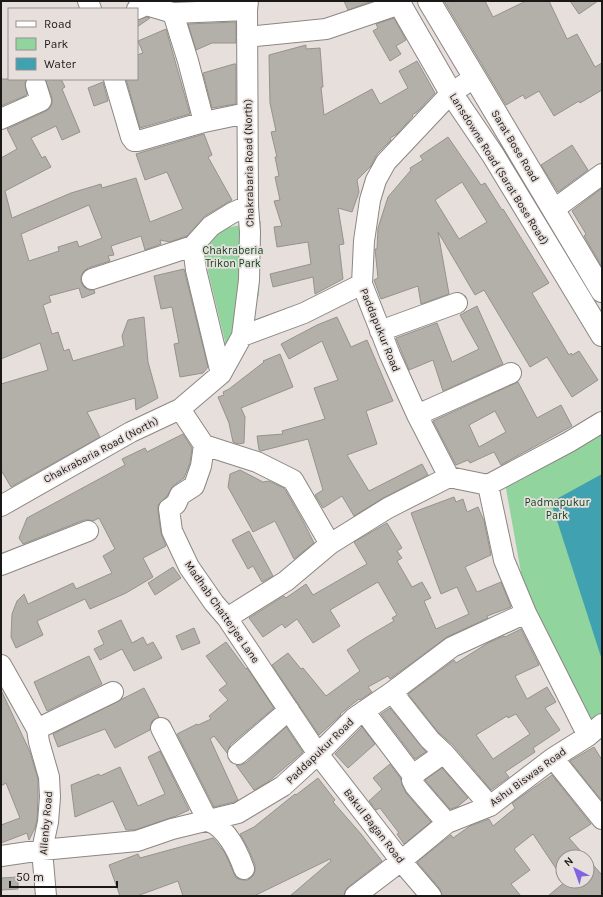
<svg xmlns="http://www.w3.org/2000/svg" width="603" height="897" font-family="Karla,sans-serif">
  <rect width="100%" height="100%" fill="#e7dfdc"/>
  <path fill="#91d49e" d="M261,221L259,295L245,331L229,358L205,259L204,250L216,230Z
    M602,432V726L589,735L527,606L505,483Z"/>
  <path fill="#40a2b0" d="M602,474V660L551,502Z"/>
  <path fill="#b3afa9" stroke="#96928c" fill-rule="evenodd" d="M344,1H373L348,10Z
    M444,1H485L493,17L526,1H549L567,39L577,34L595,67L602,63V90L580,103L579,101L554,116L539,91L525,99L523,95L506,105Z
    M570,1H598L579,14Z
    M147,17L150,18L137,27V20Z
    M394,18L406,40L396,46L401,54L390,61L373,31L378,28L376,24Z
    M236,22V43H212L196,50L188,24Z
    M166,29L190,114L140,128L126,79H137V55L143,53L138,41Z
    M306,45V49L320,48L323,87H321L324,115L372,89L380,104L408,88L399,71L417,61L435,93L417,112L412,115L413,116L397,134L390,138L391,140L377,154L371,166L357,180L359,192L352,212L338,208L344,244L339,245L343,279L315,294L313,277L273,287L270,274L311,264L308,242L277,247L274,227L282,226L274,201L280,200L275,177L279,176L275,157H277L271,132L276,131L270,103L269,55Z
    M234,64H236V104L212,108L203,73Z
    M1,79H27L25,83L27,95L1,106Z
    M45,79H61L65,87L62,89L80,132L62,140L56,126L31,138L42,158L45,156L51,167L5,191L12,218L71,193L101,184L102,188L136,178L150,222L183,209L167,172L145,180L136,154L204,134L212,155L208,157L232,200L205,216L187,236L170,242L160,240L161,244L145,250L141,236L111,246L114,255L108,256L110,261L88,268L84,271L81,276V282L84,287L89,290H94L95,293L82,298L79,288L49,296L51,302L43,305L52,334L58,332L64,351L69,349L73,361L124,346L122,336L128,320L144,317L148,362L158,398L136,410L135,398L87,412L100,437L11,487L1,470V384L48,370L40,343L1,359V158L17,149L7,129L46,111L50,108L52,103V98ZM89,205L102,238L79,247L77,241L58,247L59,251L29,261L21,234Z
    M103,82L108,101L94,106L88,88Z
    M448,137L481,185L485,183L502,210L503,209L549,283L532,293L569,355L571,353L572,355L579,351L598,380L572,397L547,357L530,367L484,290L475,295L438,232L449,294L421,304L418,286L381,299L374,280L378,278L375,249H377L378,228L388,197L411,170L410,168L423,160L420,156ZM462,182L487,222L459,239L435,200Z
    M572,145L588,170L558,192L541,165Z
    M602,188V267L584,236L586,234L572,211Z
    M184,269L208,367L203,373L180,377L174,344L179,343L172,307L161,309L154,276Z
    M477,306L503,364L443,391L433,360L409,370L396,338L437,323L452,362L479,349L460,315Z
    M337,317L351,347L367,340L393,401L366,411L377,444L347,455L369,491L422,464L428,475L383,498L354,516L342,496L323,508L315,495L323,490L308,439L261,451L259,450L257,436L283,434L282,431L325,419L314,388L338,380L322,341L289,359L281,344L317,325Z
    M280,354L293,387L241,408L245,417L244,443L238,444L233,442L229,423L218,397L224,395L223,392L229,389L264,362L263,361Z
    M518,382L537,418L561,405L572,426L501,465L494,452L470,463L468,460L456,465L433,421ZM495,411L506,432L479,447L469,425Z
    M183,434L192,448L190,463L184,478L173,486L167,496L158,505V511L161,533L166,546L143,558L153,577L126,593L90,609L85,599L37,621L43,635L16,648L11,637L12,614L17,601L24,594L28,604L73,583L76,589L112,573L103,556L115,549L99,518L93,521L89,520H84L23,544L19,538L27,518L125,465L122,459L145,448L147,452Z
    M240,470L263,482L269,481L284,488L287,493L303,521L314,543L294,559L275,521L253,532L228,487L230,474Z
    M454,497L456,502L463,499L467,512L478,507L484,521L491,555L465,567L477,592L501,582L511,607L487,616L488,618L447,637L390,679L388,676L368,687L372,692L360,700L359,699L340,714L341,715L319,735L272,665L288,653L301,669L303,668L326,696L360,671L347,650L365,638L394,621L392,618L397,615L378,582L330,610L340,626L313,643L297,619L285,628L282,624L263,637L249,618L284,596L286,598L306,584L313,595L367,564L354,542L387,523L402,548L397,551L402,558L397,561L412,587L422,582L431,598L424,601L436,629L469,614L457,587L441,594L411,513Z
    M249,531L273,576L262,582L253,566L248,569L232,540Z
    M173,567L181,578L155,595L148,583Z
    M121,620L132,643L143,637L147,645L153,642L162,658L134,671L122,649L100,660L94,649L104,644L98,631Z
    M194,628L200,643L182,650L176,636Z
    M521,629L539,665L515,676L527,699L547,687L556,702L545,708L560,730L533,748L535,752L505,772L509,777L491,790L453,745L438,732L408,694L454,660L456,663L488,643L504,636L505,637ZM516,714L530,734L493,759L476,735L507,716L508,718Z
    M226,642L246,669L247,668L274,708L230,745L227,753L214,736L210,739L238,800L234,802L214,807L177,734L197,724L198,725L211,719L209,716L228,700L219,690L227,684L206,656Z
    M89,656L102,684L47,711L34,682Z
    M144,688L159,717L152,721L150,730L115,748L105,729L58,747L53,734Z
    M1,690L30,752L38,779V797L37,820L35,828L29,840L27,833L1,843V825L20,818L6,783L1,786Z
    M390,708L426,752L415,759L381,714Z
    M286,727L303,752L268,782L254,790L236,765H241L246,763Z
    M362,727L375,744L348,768L335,754Z
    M594,747L602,760V801L570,761Z
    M160,751L189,810L176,816L135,830H126L113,801L75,817L71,785L99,774L100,776L120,767L138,806L165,794L148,757Z
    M390,764L401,779L402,785L406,793L431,822L404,844L397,834L399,833L380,808L376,810L369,801L382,789L373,778Z
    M442,768L468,798L457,807L450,809L425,780Z
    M552,775L591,824L569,838L586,857H563V879L533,834L514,849L530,870L511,884L521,896H442L440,889L417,862L451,835L453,838L470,826L489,819L493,826L515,808L512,803Z
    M318,778L335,800L333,802L361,834L382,861L348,887L345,891L344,896H290L331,861L330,859L254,896H183L178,881L137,896H120L109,865L138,854L140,858L213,838L225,853L236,878L242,880H248L253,876L255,871V865L249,850L240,834L254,827L295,794L296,795Z
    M587,858L602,875V896H548L566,881H587Z
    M18,877V889L1,890V878Z"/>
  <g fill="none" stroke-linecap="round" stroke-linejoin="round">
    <defs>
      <path id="minor" d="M88,1L91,9
        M137,9L146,5L173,13L247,10
        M173,13L188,61L204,122
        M247,37L326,29L400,4
        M474,78L451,93L386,162L376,180L370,200L364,241L362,284L390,355L417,415L449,477L488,485
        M114,79L131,137L134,141H138L204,122L247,113
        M1,119L41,101L36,85
        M553,210L602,174
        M92,279L193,246
        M380,331L457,303
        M242,336L304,313L362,284
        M221,374L196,270L193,246L211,226L232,213L248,206
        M180,409L204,445L257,462L293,480L330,544
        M417,415L511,373
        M204,445L201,466L194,486L180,495L176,504L169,509L172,531L189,567L214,603L227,618L318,754L401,861L431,896
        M1,506L131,432L180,409L221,374L242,336L249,280L250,232L248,206L247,10L248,1
        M1,565L88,531
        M227,618L286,581L330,544L388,508L449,477
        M1,665L37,729L39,742L49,777L50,797L48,822L42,850L46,896
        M392,692L430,740L444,753L490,806
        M364,711L414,777
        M161,728L208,821C226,827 238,852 244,869
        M37,729L113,692
        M588,736L526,613L504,560L488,485L569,442L602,422
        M444,753L417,772L412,780L415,786L447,823
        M238,754L289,710
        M553,758L602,819
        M1,856L42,850L137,841L172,829L238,813L283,786L318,754L354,718L392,692L452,647L526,613
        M355,896L401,861L447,823L490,806L553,758L588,736L602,724"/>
      <path id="major" d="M398,1L451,93L493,155L602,335
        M429,1L602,291"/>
    </defs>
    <use href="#minor" stroke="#8d8683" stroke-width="22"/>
    <use href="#major" stroke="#8d8683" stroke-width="24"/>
    <use href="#minor" stroke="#fff" stroke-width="20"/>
    <use href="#major" stroke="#fff" stroke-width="22"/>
  </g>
  <g text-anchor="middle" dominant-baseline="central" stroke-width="3.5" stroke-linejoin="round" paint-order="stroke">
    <g font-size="11" fill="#1b1918" stroke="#e7dfdc">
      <text transform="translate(515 146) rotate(59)">Sarat Bose Road</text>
      <text transform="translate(249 163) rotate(-91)">Chakrabaria Road (North)</text>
      <text transform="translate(499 169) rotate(58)">Lansdowne Road (Sarat Bose Road)</text>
      <text transform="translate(380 330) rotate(68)">Paddapukur Road</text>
      <text transform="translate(101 450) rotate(-28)">Chakrabaria Road (North)</text>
      <text transform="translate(222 612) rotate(55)">Madhab Chatterjee Lane</text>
      <text transform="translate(320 751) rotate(-44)">Paddapukur Road</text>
      <text transform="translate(528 777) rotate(-36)">Ashu Biswas Road</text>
      <text transform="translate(46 823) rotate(-85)">Allenby Road</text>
      <text transform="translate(374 826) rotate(52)">Bakul Bagan Road</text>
    </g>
    <g font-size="11" fill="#0c461f" stroke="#e7dfdc">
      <text x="233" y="250">Chakraberia<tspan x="233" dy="13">Trikon Park</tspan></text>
      <text x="557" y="502">Padmapukur<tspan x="557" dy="13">Park</tspan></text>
    </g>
  </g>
  <rect width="603" height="897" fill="none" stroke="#1b1918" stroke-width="4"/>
  <rect x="8" y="8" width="130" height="72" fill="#e7dfdc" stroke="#95908e"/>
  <rect x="16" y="21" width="20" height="6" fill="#ffffff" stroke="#95908e"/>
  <text x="44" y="28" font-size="12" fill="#1b1918">Road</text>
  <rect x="16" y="38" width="20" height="12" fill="#91d49e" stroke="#95908e"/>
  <text x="44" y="48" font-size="12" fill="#1b1918">Park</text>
  <rect x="16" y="58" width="20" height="12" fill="#40a2b0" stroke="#95908e"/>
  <text x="44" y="68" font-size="12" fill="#1b1918">Water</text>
  <g transform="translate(575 869) rotate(319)"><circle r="19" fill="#e7dfdc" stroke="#95908e"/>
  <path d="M0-3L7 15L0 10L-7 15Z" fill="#7f66e1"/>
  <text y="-6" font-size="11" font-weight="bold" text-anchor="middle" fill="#1b1918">N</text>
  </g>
  <path d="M10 881v6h107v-6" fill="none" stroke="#1b1918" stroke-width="2"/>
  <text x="16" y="881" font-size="12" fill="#1b1918" stroke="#e7dfdc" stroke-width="3" paint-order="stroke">50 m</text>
</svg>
